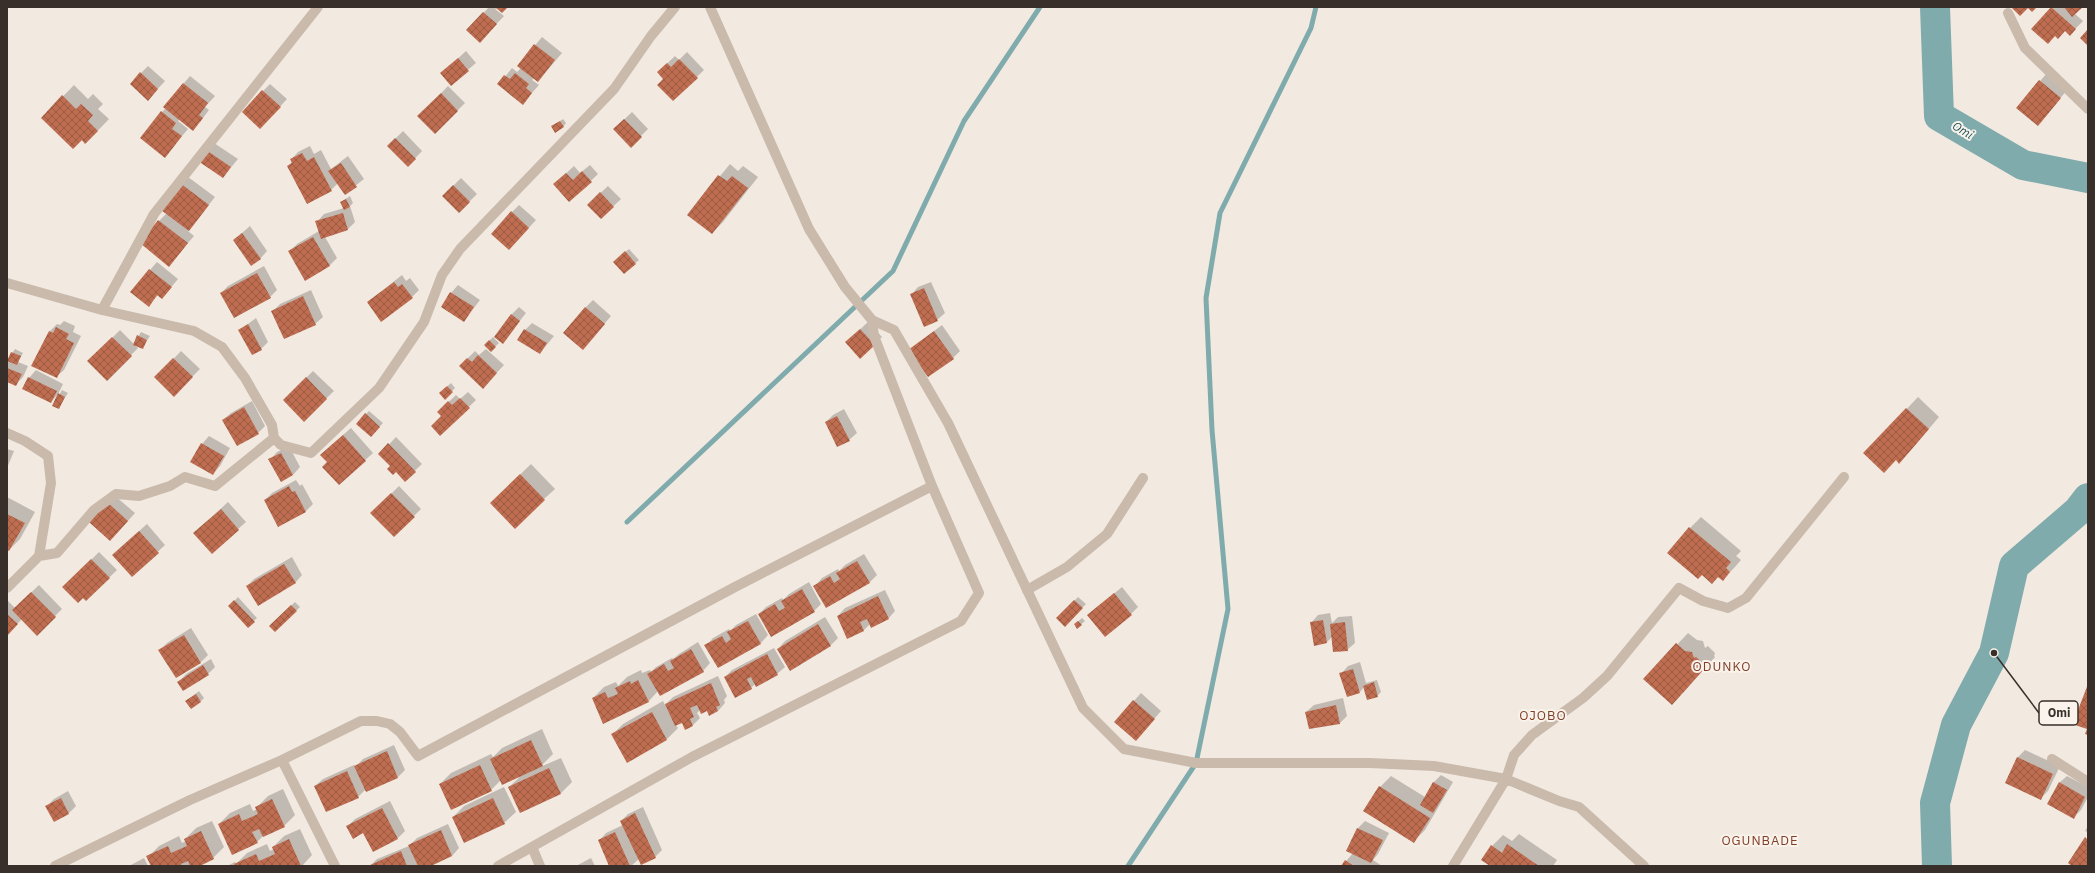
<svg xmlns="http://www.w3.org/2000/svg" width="2095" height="873" font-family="'IBM Plex Sans',sans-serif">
  <defs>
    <pattern id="building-cross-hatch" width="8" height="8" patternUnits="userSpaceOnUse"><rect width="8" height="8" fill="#bf6d50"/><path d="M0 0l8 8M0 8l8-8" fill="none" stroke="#9c5a43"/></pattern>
  </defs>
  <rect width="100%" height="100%" fill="#f2e9e0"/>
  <path fill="#0003" d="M489,7H507L495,9L504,16L487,34L468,30Z
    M2052,7H2081L2074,13L2083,21L2070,34L2065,30L2055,35L2032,29Z
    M542,37L562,53L538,81L534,78L532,80L539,85L523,103L499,84L512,68L517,72L521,68L518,66Z
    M466,51L476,63L451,84L442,73Z
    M687,52L704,70L673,100L664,79L658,72L675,56L679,60Z
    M148,66L165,81L155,92L141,73Z
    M2047,73L2067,90L2045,117L2017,108Z
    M190,76L215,96L205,107L209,110L200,122L180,119L178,121L188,129L165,156L162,112L166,108L164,107Z
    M270,84L287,99L267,121L263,91Z
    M74,85L88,99L93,94L103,104L98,109L109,119L86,143L42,118Z
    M448,86L465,103L435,133L419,116Z
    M632,112L648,129L631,146L614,129Z
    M563,119L566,123L563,127L553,126Z
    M403,131L422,151L408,166L388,146Z
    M214,143L238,159L223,177L199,161Z
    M310,146L314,154L321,150L331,169L348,156L364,179L345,194L338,183L331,190L288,166L292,162L291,160L298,152Z
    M730,164L738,171L743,166L758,177L723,222L712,233L688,215Z
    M590,165L598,174L570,201L562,177L574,166L580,173Z
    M188,177L215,197L188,231L194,236L169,265L159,221L167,213L162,209Z
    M461,178L477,194L459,212L443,196Z
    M608,186L621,199L601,218L588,205Z
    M350,196L353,203L350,206L355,222L348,229L325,237L337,258L330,265L306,279L290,251L297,244L319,231L317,222L324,214L344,208L341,202Z
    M519,205L536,220L516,242L512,212Z
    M250,226L267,251L260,259L234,240Z
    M629,249L639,260L624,273L618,258Z
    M157,262L178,279L162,298L158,295L149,305L150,270Z
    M264,266L277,290L270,297L221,293L228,286Z
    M402,275L406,281L410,278L419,290L412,297L368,302Z
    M931,282L945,313L937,320L911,295L918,287Z
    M458,285L480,300L464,321L451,293Z
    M311,290L323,317L315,324L273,311L280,304Z
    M593,300L611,316L590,341L585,308Z
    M519,307L526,313L503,342L511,315Z
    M256,318L268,342L261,349L240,330Z
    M64,321L75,326L73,332L81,336L64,370L56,377L33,365L50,331L57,324L60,325Z
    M868,322L882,337L874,344L854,335Z
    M532,323L554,336L540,353L525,330Z
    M942,325L960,351L953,358L909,350Z
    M120,330L134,344L141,332L150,336L142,348L134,345L138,348L107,380L89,361Z
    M493,337L499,343L491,351L485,345Z
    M15,349L23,353L18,362L28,366L23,377L16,384L7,380V357L9,358Z
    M486,349L504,365L490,380L460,366L475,351L479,355Z
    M181,351L200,369L174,395L156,377Z
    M36,370L63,384L58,394L51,402L29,378Z
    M313,371L334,391L304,420L284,400Z
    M451,383L455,388L445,398L440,393Z
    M62,390L68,393L58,408L53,406Z
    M468,392L476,400L440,435L443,416L438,412L456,395L460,399Z
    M1918,397L1939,417L1910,451L1896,459L1865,453Z
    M252,401L265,426L258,433L223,420L231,413Z
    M844,409L857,433L849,440L826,422L833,415Z
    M369,411L383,423L371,436L357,423Z
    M351,428L373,453L339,484L328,462L329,447Z
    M209,436L230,448L220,466L213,474L202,444Z
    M396,437L422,464L405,480L380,454Z
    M289,446L300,467L293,475L270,460L277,452Z
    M7,449L14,451L7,468Z
    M531,464L555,489L544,499L491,503Z
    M296,480L300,486L302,484L313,504L306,511L279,526L265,500L272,493Z
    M399,486L421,509L394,536L372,513Z
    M114,495L135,513L118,532L90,522Z
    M7,497L35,512L20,539L9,550L7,549Z
    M228,502L246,522L212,552L202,526Z
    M1701,517L1741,551L1736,556L1741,560L1734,568L1723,579L1719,576L1712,583L1690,528Z
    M147,524L165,545L132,576L120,548Z
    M99,552L117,570L86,600L64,587Z
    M864,554L877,575L869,583L815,586L822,578L838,569L839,571L845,565Z
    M292,557L302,575L295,583L247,586L254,579Z
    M809,582L821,604L814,611L759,614L766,607L782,598L783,600L789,594Z
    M39,585L62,609L37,634L22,619L7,635V600L15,608Z
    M1122,587L1138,607L1131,614L1088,615Z
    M885,590L895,611L888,619L870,624L864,630L848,637L838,616L845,608Z
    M238,597L257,618L248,626L230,606Z
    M1078,597L1086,604L1065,625L1058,618Z
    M295,602L300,607L275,631L270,626Z
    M1330,613L1332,623L1338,617L1352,616L1355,643L1347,650L1332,637L1327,642L1311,623L1318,615Z
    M756,614L768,635L761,643L718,667L706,646L713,638L729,629L730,631L736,625Z
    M825,617L838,638L831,645L790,669L778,649L785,641Z
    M1082,618L1085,621L1078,627L1075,624Z
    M191,628L208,655L201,662L176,677L160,650L167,643Z
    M1688,633L1697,640L1703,641L1705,648L1708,646L1715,653L1714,656L1715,657L1683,693L1645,679Z
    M698,642L710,663L703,671L658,691L648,702L593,698L604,687L616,682L618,686L627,677L641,670L642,673L650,670L651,672L656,667L672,658L673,659L679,654Z
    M774,648L785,667L777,674L756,683L751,688L725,677L732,670Z
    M211,659L215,667L208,674L179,682L186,674Z
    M1360,662L1366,683L1377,680L1381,692L1377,696L1364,687L1360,692L1341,674L1348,666Z
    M718,676L727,696L724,700L725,703L718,711L709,715L707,710H700L697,713L700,718L693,725L682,722L675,724L678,728L667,739L612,735L623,724L663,701L665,705L673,697Z
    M199,691L204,698L200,702L186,701Z
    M1141,693L1161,711L1143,732L1115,722Z
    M1343,698L1347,716L1340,723L1306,712L1314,705Z
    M542,729L553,754L540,767L561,758L572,782L561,793L521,812L509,787L523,774L501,780L491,790L451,808L440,784L451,773L491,754L493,757L502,748Z
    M394,745L405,770L398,777L367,791L366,789L358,797L315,786L323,779L354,765L355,767L363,759Z
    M2025,750L2060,766L2048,791L2041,798L2007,782L2018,757Z
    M1441,775L1453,782L1425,830L1414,841L1380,787L1391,776L1425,797L1434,782Z
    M2067,776L2088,787V797L2081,810L2074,817L2059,783Z
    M504,787L516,812L504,823L453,817L464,806Z
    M283,789L295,815L284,826L263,836L257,842L219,824L230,813L250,804L253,811L258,809L257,807L268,796Z
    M68,791L76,806L69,813L54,821L47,806L54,799Z
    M390,801L405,831L397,839L364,832L348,826L355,819Z
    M643,807L662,850L655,857L639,859L631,866H610L599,841L606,833L623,825L621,821L628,814Z
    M212,821L224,847L213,858L197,866H152L148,857L159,846L179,836L182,843L186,841L185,839L196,828Z
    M1365,821L1389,833L1378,854L1373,860L1382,866H1342L1353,853L1347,850L1358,828Z
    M448,824L459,848L452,856L429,866H370L377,859L409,846L417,838Z
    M2088,826V832L2085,831Z
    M300,829L312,855L302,866H227L235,862L236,864L247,853L267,844L270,851L274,849L273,847L284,836Z
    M1519,834L1557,860L1553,866H1492V846L1503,835L1512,841Z
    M144,858L148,866H128H129Z
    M591,858L595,866H576Z"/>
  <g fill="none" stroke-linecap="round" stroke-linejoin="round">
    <path stroke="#80abad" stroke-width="5" d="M627,522L893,271L964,121L1040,7
      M1128,866L1196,763L1228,609L1212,430L1206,298L1220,213L1311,28L1316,7"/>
    <path stroke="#80abad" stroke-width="30" d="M1935,7L1939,116L2023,165L2088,178
      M1937,866L1935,803L1956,725L1994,653L2014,566L2078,511L2088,498"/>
  </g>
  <path fill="url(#building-cross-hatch)" d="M495,7H508L502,13Z
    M2011,7H2037L2032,12L2028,8L2020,16Z
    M2051,7L2076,29L2070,36L2065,31L2058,39L2055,36L2048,44L2031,29Z
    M2064,7H2083L2072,17Z
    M483,12L497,24L480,43L466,30Z
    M2088,29V46L2080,38Z
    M534,44L555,60L538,82L517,66Z
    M458,58L469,71L451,86L440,73Z
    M679,59L698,78L673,101L657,85L663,79L657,72L667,63L671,67Z
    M140,72L158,89L148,101L130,84Z
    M515,73L529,84L526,88L532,93L523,105L497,84L504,75L510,79Z
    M2039,80L2061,98L2038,126L2016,108Z
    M183,83L208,103L199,115L203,118L193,131L163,107Z
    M262,90L281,107L260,129L242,112Z
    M441,93L458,111L435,134L417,116Z
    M62,95L76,109L81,104L93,115L88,121L98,131L85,144L82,140L73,149L41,118Z
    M161,111L176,123L172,129L182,136L165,158L140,138Z
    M624,119L642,137L631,148L613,129Z
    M560,121L564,127L555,133L551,126Z
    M395,138L416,159L408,167L387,146Z
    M206,150L231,167L223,178L198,161Z
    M302,153L307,161L314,157L332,191L307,204L287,166L292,163L290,159Z
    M341,163L357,187L345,195L328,171Z
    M582,171L592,182L569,202L553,184L566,173L573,180Z
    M718,175L727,181L732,176L748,188L712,234L687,215Z
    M180,183L209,205L189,231L161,210Z
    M453,185L470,202L459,213L442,196Z
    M600,192L614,207L601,219L587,205Z
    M346,199L350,207L344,210L340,202Z
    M511,211L529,228L509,250L491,234Z
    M343,213L348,230L321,239L315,221Z
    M158,220L188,243L169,267L140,243Z
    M242,233L261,259L251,266L233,240Z
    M313,237L330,266L305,281L288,251Z
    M625,251L636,264L624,274L613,262Z
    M149,269L172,287L162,299L157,295L149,307L130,292Z
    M257,273L271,298L234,318L220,293Z
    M394,282L398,287L402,284L413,298L381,322L367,302Z
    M924,288L938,321L924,327L910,294Z
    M450,292L474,307L464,322L441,307Z
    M303,296L316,325L284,339L271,311Z
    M585,307L605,324L583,350L563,333Z
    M511,314L520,321L503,344L494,337Z
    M248,324L262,350L252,355L238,330Z
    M56,327L69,334L66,339L74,343L57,378L31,366L49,331L53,333Z
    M524,329L547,343L540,354L517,340Z
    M860,329L875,345L860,359L845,342Z
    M934,331L954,359L928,377L908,350Z
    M137,335L147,340L143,349L133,345Z
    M112,337L132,356L107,381L87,361Z
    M489,340L496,347L491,352L484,345Z
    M11,352L21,356L17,365L7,361Z
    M478,355L497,373L483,389L459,366L467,358L472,362Z
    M173,358L193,377L174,397L154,377Z
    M7,368L22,374L16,386L7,382Z
    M28,377L57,391L51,403L22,389Z
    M306,377L327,399L304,422L283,400Z
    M447,386L453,392L445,400L439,393Z
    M58,393L65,397L59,409L52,406Z
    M460,398L470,408L440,436L431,426L441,416L437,412L448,401L452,405Z
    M244,407L259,434L237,446L222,420Z
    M1906,408L1929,429L1899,464L1896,460L1884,473L1863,453Z
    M365,413L380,427L371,437L356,424Z
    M837,416L850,441L837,447L825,422Z
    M343,435L366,461L339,485L322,467L327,462L320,455Z
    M201,443L224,456L213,475L190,462Z
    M388,443L416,472L405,482L396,472L393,475L387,469L390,466L378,454Z
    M281,453L293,475L281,482L268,459Z
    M520,474L545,500L515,529L490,503Z
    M289,486L292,492L295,491L306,512L278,527L264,500Z
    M391,493L415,517L394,537L370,513Z
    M107,502L128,521L110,541L89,522Z
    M221,509L239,530L212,554L193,533Z
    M7,514L25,523L9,551L7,550Z
    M1689,527L1731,562L1726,568L1730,572L1723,581L1718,577L1712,584L1702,575L1698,579L1667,553Z
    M139,531L159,553L132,577L112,555Z
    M91,559L110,578L86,601L83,598L78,603L62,587Z
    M857,561L870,583L826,608L813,586L830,576L834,583L840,579L836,573Z
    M284,564L296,583L258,606L246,586Z
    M802,589L815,612L771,637L758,614L775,604L779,611L785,608L781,601Z
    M31,592L56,617L37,636L12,610Z
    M1114,593L1132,615L1105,637L1087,615Z
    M878,596L889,619L871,628L867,619L860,622L864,631L847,639L837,616Z
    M234,600L255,622L248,628L228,606Z
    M1074,600L1083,608L1065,627L1056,618Z
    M291,605L297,611L275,632L269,626Z
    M7,614L18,624L7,636Z
    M1323,620L1327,643L1314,646L1310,622Z
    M748,621L761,644L718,668L704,645L722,636L726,643L731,639L727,632Z
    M1078,621L1082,625L1077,629L1074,624Z
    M1345,622L1348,651L1333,652L1330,624Z
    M818,624L831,646L790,671L777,649Z
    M184,635L201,663L176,678L158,650Z
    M1676,643L1685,651L1692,652L1694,658L1696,657L1705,665L1703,667L1705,668L1672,705L1643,679Z
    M691,649L704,672L660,696L647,674L664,664L668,671L674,668L670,661Z
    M767,654L778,675L756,687L751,677L747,679L752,689L735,698L724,677Z
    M203,665L209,675L183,691L177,682Z
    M1353,669L1360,693L1347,697L1339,673Z
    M638,680L649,702L603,724L592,698L605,692L608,698L618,694L615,688L630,681L631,684Z
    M1374,682L1378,697L1367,700L1363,686Z
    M711,683L720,705L716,707L718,711L709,716L707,711L701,714L697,705L690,708L694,717L690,719L693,726L685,730L682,723L675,726L665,704Z
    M2088,684V735L2085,734L2087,729L2075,725L2077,719L2075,718Z
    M196,694L201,702L191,709L185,701Z
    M1133,700L1155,719L1136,741L1114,722Z
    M1336,705L1340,724L1309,729L1305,712Z
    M652,712L667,740L627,763L611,734Z
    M531,740L543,766L502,785L490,759Z
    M387,751L398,778L366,792L354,766Z
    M2017,757L2053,774L2041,800L2005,783Z
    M480,765L492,791L451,810L439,784Z
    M549,768L561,794L520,813L508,787Z
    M347,771L359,798L326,812L314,786Z
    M1433,782L1447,790L1433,813L1420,805Z
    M2059,782L2085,797L2074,819L2047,804Z
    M1379,786L1430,818L1414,843L1363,811Z
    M61,798L69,814L54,822L45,806Z
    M493,798L505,824L464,843L452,817Z
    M272,799L285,827L263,837L259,829L252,832L258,843L232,855L218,824L239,814L242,821L258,814L255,807Z
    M382,808L398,839L373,852L363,833L353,839L346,826Z
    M635,813L656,858L641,865L620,821Z
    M1357,828L1383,840L1371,863L1346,851Z
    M441,830L452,856L431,866H418L408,845Z
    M201,831L214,859L200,866H190L188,861L181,864L182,866H151L146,856L168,846L171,853L187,846L184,839Z
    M615,832L630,866H609L598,840Z
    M2085,837L2088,840V866H2072L2068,863Z
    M289,839L301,866H235L234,864L256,854L259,861L275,854L272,847Z
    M1507,844L1539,866H1490L1481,860L1491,845L1502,853Z
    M401,851L407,866H368Z
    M1345,860L1354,866H1341Z"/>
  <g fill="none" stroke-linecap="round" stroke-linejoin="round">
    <path stroke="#c9baac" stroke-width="10" d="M1027,590L1067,567L1107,534L1143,478"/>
    <path stroke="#c9baac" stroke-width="10" d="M2008,13L2025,48L2088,109
      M7,283L102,310L194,331L222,347L245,378L272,425L274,438L281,445L311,453L379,388L424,322L442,275L460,249L614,89L651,36L675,7
      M102,310L154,214L318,7
      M872,320L894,330L948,423L1083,708L1124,749L1196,763H1370L1434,766L1506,779L1559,801L1579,807L1644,866
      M7,433L25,441L48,456L51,483L39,556
      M7,588L39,556L57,553L94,510L116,494L139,496L170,486L185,477L215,486L274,438
      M2052,759L2088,782
      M282,760L335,866
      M532,847L540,866
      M55,866L190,800L282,760L361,721H377L390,724L400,732L418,756L735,587L932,486
      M498,866L692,757L961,621L979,593L932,486L874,336L872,320L845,287L809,229L710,7
      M1453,866L1506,779L1514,755L1532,735L1583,698L1607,676L1679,588L1703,601L1728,608L1746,598L1844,477"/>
  </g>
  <g text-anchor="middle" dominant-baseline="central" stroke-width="4" stroke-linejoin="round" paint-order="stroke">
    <g font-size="12" font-style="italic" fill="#225357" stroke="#f9f3ec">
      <text transform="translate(1963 130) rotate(31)">Omi</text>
    </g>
    <g font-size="13" letter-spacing="1" fill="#823f28" stroke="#f9f3ec">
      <text x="1722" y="666">ODUNKO</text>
      <text x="1543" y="715">OJOBO</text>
      <text x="1760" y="840">OGUNBADE</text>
    </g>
  </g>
  <path fill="none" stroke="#382f2a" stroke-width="1.5" d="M1994 653L2039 713"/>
  <circle fill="#382f2a" stroke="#f9f3ec" stroke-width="1.5" cx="1994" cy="653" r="4"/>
  <rect fill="#f9f3ec" stroke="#382f2a" stroke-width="1.5" x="2039" y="701" width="39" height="24" rx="4"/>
  <g font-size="12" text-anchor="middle" font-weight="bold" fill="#382f2a">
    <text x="2059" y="717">Omi</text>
  </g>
  <rect width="2095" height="873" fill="none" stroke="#382f2a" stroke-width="16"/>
</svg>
